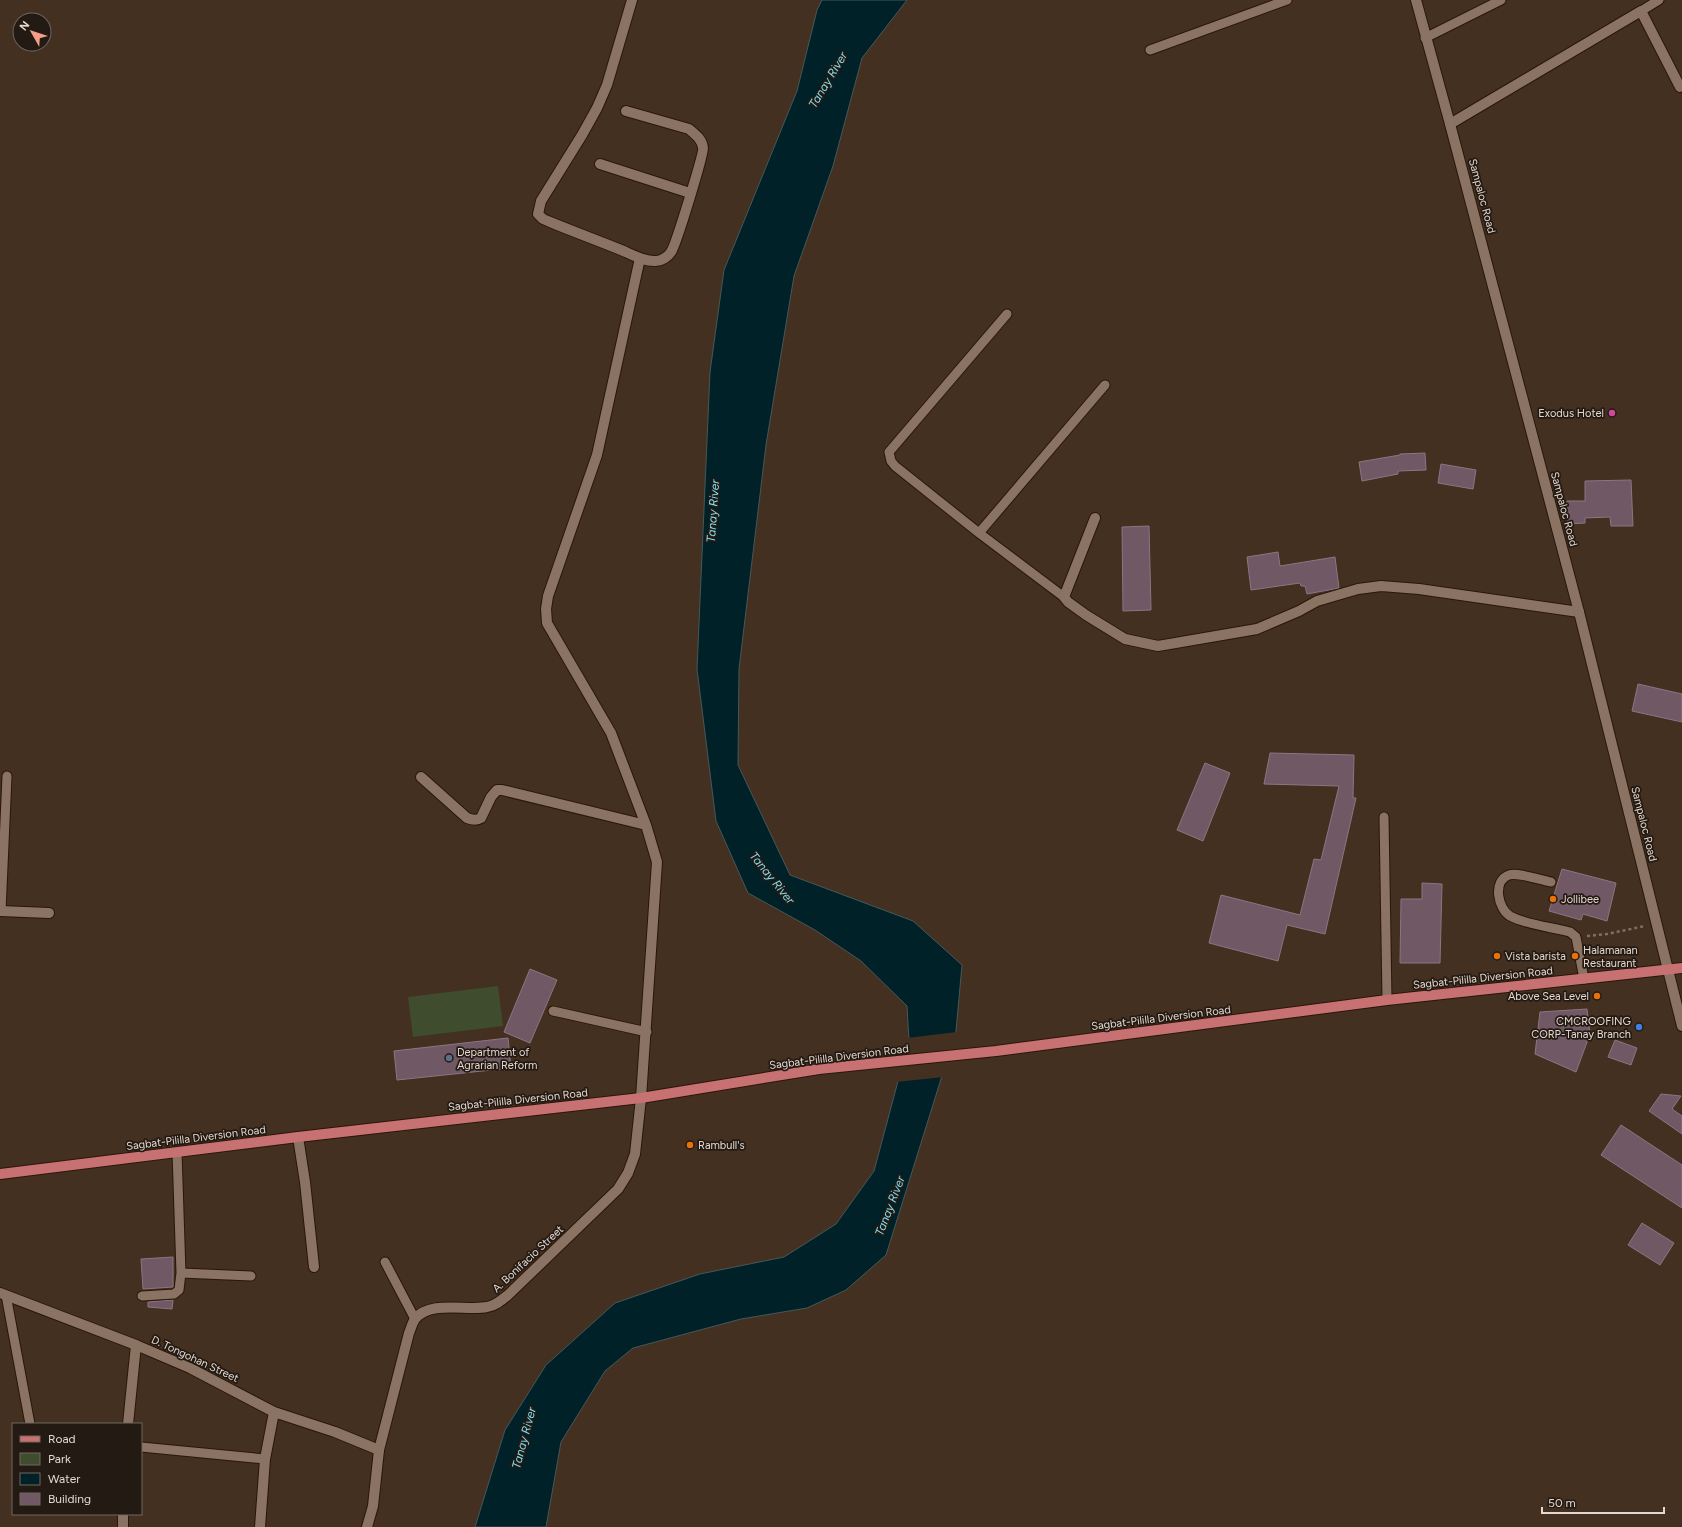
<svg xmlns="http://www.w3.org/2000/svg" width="1682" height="1527" font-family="Figtree,sans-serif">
  <rect width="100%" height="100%" fill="#443020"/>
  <path fill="#3f4c2e" d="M498,986L503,1026L413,1037L408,997Z"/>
  <path fill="#012128" stroke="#45585a" d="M822,0H907L862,58L833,166L794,276L766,445L739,669L738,765L790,875L913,921L962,965L956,1031L886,1255L846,1290L807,1308L741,1319L633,1348L605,1371L561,1442L546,1527H475L505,1430L546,1365L615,1303L700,1274L784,1257L836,1224L874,1171L909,1040L907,1006L861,961L815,930L748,893L716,821L697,669L710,372L724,270L797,91L817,10Z"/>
  <path fill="#443020" d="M957,1032L944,1077L896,1082L907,1038Z"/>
  <path fill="#715865" stroke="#8f7483" d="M1425,453L1426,470L1398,471V474L1362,481L1359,462L1400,455V454Z
    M1441,464L1476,470L1473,489L1438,483Z
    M1631,480L1633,526H1611L1610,517L1585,518V523L1568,524L1567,501H1585V481Z
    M1149,526L1151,610L1123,611L1122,527Z
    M1278,552L1280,566L1335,557L1339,588L1307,594L1305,586H1301L1300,583L1251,590L1247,557Z
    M1638,684L1682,694V722L1632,711Z
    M1270,753L1354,755L1353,798H1356L1325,934L1287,925L1278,961L1209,943L1221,895L1300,915L1314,859L1321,860L1339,786L1264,784Z
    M1205,763L1230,773L1203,841L1177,830Z
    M1562,869L1616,883L1607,921L1583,914L1581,920L1549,911Z
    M1422,883L1442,884L1440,963H1400L1401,899H1422Z
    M530,969L557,980L530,1043L504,1032Z
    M1587,1009L1590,1034L1576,1072L1535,1054L1540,1012Z
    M508,1038L511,1068L397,1080L394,1051Z
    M1615,1040L1637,1048L1631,1065L1608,1057Z
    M1661,1094L1681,1096L1672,1109L1682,1116V1134L1649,1111Z
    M1621,1125L1682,1165V1208L1601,1155Z
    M1642,1223L1674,1243L1660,1265L1628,1245Z
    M173,1257V1287L143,1289L141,1259Z
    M173,1300L172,1309L148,1307V1302Z"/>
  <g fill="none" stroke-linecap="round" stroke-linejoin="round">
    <defs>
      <path id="lane" d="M1641,11L1659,0
        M1425,38L1501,0
        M1150,50L1287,0
        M1007,314L889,452L891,461L895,466L979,533L1064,597
        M979,533L1105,385
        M1384,817L1387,1000
        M1551,882C1540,880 1518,872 1509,875C1492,881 1498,909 1510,916C1527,925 1551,927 1570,932L1576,937L1584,979
        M1,911L7,776
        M553,1011L647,1032
        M385,1262L415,1319
        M181,1273L251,1276
        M6,1295L30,1424
        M142,1296L174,1294L179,1290L181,1273L177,1152
        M141,1447L265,1459"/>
      <path id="street" d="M626,111L689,129C695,134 702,139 703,148C704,153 676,245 671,252C668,257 661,261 656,261C644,262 631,254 621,250C599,241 577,233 555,224L543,219L538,214L541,201L582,135L597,108L607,85L632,0
        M1450,124L1641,11L1680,87L1682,86
        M600,164L690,193
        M1095,518L1064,597L1068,602L1086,615L1125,639L1158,646L1257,629L1299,611L1317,601L1358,589L1381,586L1419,589L1579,612
        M421,777L467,818C472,820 476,821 481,818L491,797L497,790H502L646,825
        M0,911L49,913
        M298,1137L305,1182L314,1267
        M128,1424L136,1345
        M379,1450L409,1333C411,1329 412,1323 415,1319C430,1300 467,1311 487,1307C495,1306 502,1300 508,1295L618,1189L628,1173L635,1154L641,1098L657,862L646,825L611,733L547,623L546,609L548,596L597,455L640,258
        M123,1527V1514"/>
      <path id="secondary" d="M1416,0L1450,124L1579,612L1682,1026
        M0,1293L136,1345L190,1368L274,1412L335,1432L379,1450L373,1506L367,1527
        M260,1527L265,1459L274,1412"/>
      <path id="primary" d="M0,1174L298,1137L641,1098L819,1069L996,1051L1387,1000L1682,968"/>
    </defs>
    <use href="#lane" stroke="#2a1709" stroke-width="11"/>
    <use href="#street" stroke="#2a1709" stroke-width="12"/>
    <use href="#secondary" stroke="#2a1709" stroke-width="12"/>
    <use href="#primary" stroke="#2a1709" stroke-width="12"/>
    <path stroke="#816f62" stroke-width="2.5" stroke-dasharray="3 3" stroke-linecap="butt" d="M1587,936L1607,934L1645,926"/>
    <use href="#lane" stroke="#8a7362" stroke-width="9"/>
    <use href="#street" stroke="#8a7362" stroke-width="10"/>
    <use href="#secondary" stroke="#8a7362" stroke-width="10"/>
    <use href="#primary" stroke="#c87172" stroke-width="10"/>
  </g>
  <circle fill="#d1479c" stroke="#231a13" stroke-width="1.5" cx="1612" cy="413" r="4"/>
  <g fill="#e8710a" stroke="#231a13" stroke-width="1.5">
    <circle cx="1553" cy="899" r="4"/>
    <circle cx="1497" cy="956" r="4"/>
    <circle cx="1575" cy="956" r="4"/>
    <circle cx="1597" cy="996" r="4"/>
    <circle cx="690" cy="1145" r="4"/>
  </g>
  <circle fill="#3f7fe0" stroke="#231a13" stroke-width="1.5" cx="1639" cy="1027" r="4"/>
  <circle fill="#5c6f8a" stroke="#231a13" stroke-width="1.5" cx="449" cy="1058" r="4"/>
  <g text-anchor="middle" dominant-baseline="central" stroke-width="3.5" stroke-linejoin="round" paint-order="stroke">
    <g font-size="11" fill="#e4d7ce" stroke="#231a13">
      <text transform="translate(1482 196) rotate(75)">Sampaloc Road</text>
      <text transform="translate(1564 509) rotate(75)">Sampaloc Road</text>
      <text transform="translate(1644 824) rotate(76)">Sampaloc Road</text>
      <text transform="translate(1483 978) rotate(-6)">Sagbat-Pililla Diversion Road</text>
      <text transform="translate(1161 1018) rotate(-7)">Sagbat-Pililla Diversion Road</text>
      <text transform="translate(839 1057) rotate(-7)">Sagbat-Pililla Diversion Road</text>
      <text transform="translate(518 1100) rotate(-6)">Sagbat-Pililla Diversion Road</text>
      <text transform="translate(196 1138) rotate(-7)">Sagbat-Pililla Diversion Road</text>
      <text transform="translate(528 1259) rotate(-43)">A. Bonifacio Street</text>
      <text transform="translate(195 1359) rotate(25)">D. Tongohan Street</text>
    </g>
    <g font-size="11" fill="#e4d7ce" stroke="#231a13" text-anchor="start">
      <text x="1604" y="413" text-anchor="end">Exodus Hotel</text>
      <text x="1561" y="899">Jollibee</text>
      <text x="1583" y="950">Halamanan<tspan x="1583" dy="13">Restaurant</tspan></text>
      <text x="1505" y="956">Vista barista</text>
      <text x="1589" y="996" text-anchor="end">Above Sea Level</text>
      <text x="1631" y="1021" text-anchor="end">CMCROOFING<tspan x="1631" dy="13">CORP-Tanay Branch</tspan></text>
      <text x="457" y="1052">Department of<tspan x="457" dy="13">Agrarian Reform</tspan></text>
      <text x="698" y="1145">Rambull's</text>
    </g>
    <g font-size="12" font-style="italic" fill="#7fdef5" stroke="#231a13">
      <text transform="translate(828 80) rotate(-59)">Tanay River</text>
      <text transform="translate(713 511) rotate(-86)">Tanay River</text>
      <text transform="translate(772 878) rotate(51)">Tanay River</text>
      <text transform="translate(890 1206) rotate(-69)">Tanay River</text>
      <text transform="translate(524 1438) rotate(-75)">Tanay River</text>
    </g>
  </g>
  <rect x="12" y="1423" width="130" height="92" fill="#231a13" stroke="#70665e"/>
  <rect x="20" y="1436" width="20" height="6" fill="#c87172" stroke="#70665e"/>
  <text x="48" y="1443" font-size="12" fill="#e4d7ce">Road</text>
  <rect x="20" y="1453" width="20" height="12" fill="#3f4c2e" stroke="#70665e"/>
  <text x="48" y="1463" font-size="12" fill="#e4d7ce">Park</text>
  <rect x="20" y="1473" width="20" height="12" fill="#012128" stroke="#70665e"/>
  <text x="48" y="1483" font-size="12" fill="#e4d7ce">Water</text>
  <rect x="20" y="1493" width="20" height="12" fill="#715865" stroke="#70665e"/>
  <text x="48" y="1503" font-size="12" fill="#e4d7ce">Building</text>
  <g transform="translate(32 32) rotate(309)"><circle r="19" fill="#231a13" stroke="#70665e"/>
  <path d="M0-3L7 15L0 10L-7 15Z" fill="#f49e89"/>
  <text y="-6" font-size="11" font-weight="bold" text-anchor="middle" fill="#e4d7ce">N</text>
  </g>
  <path d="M1542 1507v6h122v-6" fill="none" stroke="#e4d7ce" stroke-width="2"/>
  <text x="1548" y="1507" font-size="12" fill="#e4d7ce" stroke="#231a13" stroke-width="3" paint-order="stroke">50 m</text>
</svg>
